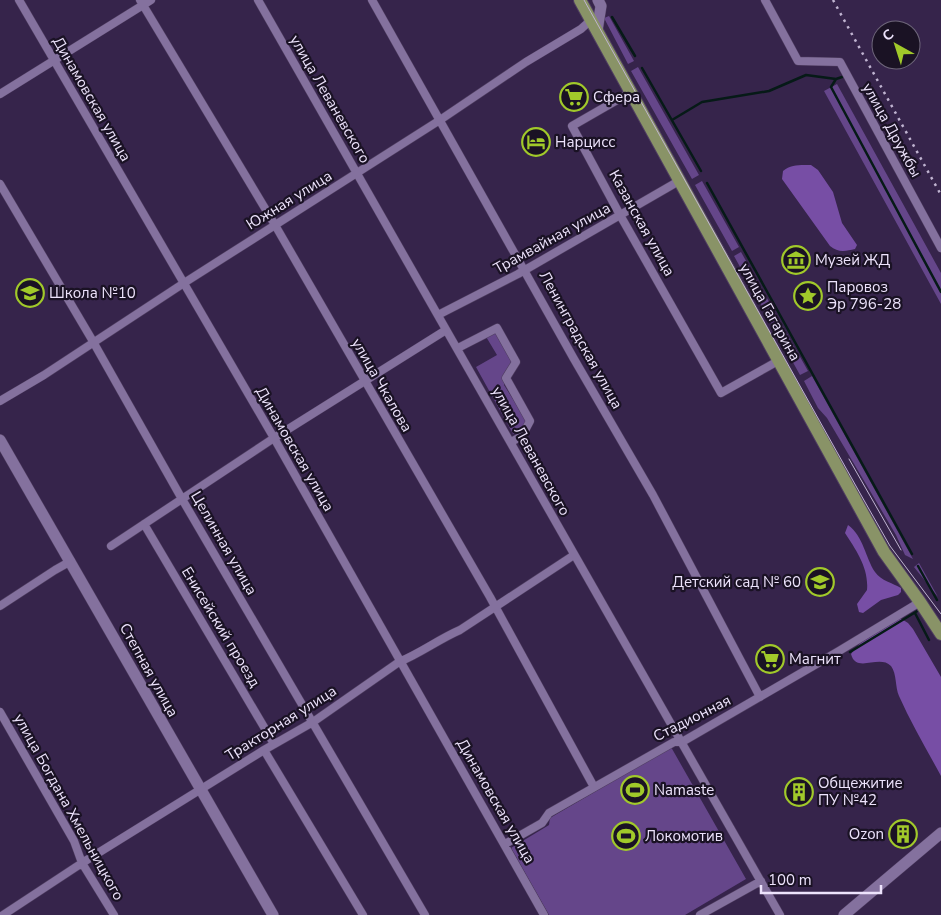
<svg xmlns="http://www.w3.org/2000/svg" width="941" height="915" font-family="'Nunito Sans',sans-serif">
  <rect width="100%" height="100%" fill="#36244b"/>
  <path fill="#65468a" d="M609,16L634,61L628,64L604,18Z
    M638,67L699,175L692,179L631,71Z
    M837,84L941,273V304L824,91Z
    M702,181L739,247L732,251L695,185Z
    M741,252L808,371L800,375L734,256Z
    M495,330L513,363L504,385L527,421L522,429L513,434L476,367L497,355L485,335Z
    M812,376L913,559L905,555L896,535L827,418L818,408L804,381Z
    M919,563L938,597L914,567Z
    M671,747L746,879L685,915H549L511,848L549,825L550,818Z"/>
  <path fill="#774ea5" d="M811,165L818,170L833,192L842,223L857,245L855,249C846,251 838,253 830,246L782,179L783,171C791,164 801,165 811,165Z
    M848,525C864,537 865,557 875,572C881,581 893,583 901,588V592L898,595L881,600L863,613L859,612L857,604L867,590C869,568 856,550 845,533Z
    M900,618L908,623L913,629L941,677V776C927,750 911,723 899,696C895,687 897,674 891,666C879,654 856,674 851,654C863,637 882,628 900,618Z"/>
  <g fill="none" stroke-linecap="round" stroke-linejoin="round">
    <path stroke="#061a17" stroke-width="2.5" d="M612,17L635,56
      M642,68L701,171
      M842,77L836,79L831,87L941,292
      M672,120L702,102L769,91L806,75L836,79
      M707,183L912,554
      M918,566L937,600
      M915,613L929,640
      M850,652L919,610"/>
    <defs>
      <path id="street" d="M19,0L274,438L544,915
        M140,0L275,225L490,597L594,787
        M258,0L780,915
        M372,0L574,359L653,495L760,697
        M765,0L798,61L840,62L941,248
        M631,92L572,126L620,215L721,393L778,361
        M0,94L151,0
        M0,184L91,338L182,499L425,915
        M438,315L518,274L679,181
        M458,348L497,328L516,362L506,378L530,421L522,436L511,442
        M0,401L44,375L184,283L440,120L526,62L581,29L591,20
        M522,436L545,479
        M144,524L274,744
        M111,546L274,438L446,330
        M0,606L55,570L71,561
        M0,712L74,841L82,863L114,915
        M264,750L363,915
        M505,844L542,823L549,813L674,742H682L839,651L920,602
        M3,915L82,863L264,750L313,722L399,662C421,653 439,639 460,630L574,555
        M700,915L761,881"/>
      <path id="secondary" d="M597,31L601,6L598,0
        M0,440L273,915
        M844,915L941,833"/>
      <path id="primary" d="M580,0L884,552L920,602L941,634"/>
    </defs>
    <use href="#street" stroke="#503f61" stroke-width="9"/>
    <use href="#secondary" stroke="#503f61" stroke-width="12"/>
    <use href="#primary" stroke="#503f61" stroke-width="14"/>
    <use href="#street" stroke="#84719e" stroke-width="8"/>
    <use href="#secondary" stroke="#84719e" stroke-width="11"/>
    <use href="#primary" stroke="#899367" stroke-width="12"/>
    <path stroke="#c0b4d1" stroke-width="1" d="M584,0L861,495L890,546L941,614
      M849,459L901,550"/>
    <path stroke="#c0b4d1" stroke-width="2.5" stroke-dasharray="2.5 5" stroke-linecap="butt" d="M833,0L941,195"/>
  </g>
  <defs>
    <symbol id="supermarket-ring" viewBox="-11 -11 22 22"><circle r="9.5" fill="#1a1224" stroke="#a1c92a" stroke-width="1.5"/><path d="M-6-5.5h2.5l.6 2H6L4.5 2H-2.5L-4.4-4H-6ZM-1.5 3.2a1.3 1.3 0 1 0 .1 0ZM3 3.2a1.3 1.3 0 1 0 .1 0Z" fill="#a1c92a"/></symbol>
    <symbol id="hotel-ring" viewBox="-11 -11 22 22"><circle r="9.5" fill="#1a1224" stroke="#a1c92a" stroke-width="1.5"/><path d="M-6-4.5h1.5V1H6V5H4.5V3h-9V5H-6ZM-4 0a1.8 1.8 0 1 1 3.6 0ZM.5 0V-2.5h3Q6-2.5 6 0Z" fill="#a1c92a"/></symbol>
    <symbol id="museum-ring" viewBox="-11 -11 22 22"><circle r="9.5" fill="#1a1224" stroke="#a1c92a" stroke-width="1.5"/><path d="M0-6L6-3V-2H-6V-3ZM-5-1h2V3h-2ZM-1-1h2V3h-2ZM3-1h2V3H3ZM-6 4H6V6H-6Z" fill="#a1c92a"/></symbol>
    <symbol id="school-ring" viewBox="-11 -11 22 22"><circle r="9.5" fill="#1a1224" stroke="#a1c92a" stroke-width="1.5"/><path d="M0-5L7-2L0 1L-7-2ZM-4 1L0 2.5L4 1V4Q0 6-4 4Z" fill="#a1c92a"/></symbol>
    <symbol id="sight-ring" viewBox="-11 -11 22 22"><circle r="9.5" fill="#1a1224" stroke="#a1c92a" stroke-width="1.5"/><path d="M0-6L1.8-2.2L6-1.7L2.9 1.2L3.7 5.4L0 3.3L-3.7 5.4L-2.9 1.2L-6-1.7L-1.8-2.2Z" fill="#a1c92a"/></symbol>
    <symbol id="stadium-ring" viewBox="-11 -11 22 22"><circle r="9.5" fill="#1a1224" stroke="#a1c92a" stroke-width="1.5"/><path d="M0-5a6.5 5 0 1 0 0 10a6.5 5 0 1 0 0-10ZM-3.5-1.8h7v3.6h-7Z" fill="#a1c92a"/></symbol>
    <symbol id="building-ring" viewBox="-11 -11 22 22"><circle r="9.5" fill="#1a1224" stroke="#a1c92a" stroke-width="1.5"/><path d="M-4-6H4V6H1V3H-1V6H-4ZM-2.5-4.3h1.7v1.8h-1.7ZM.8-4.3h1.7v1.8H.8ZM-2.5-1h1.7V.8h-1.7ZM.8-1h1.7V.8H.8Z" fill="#a1c92a"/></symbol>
  </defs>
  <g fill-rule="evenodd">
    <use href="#supermarket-ring" x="558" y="81" width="32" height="32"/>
    <use href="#hotel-ring" x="520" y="126" width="32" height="32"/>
    <use href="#museum-ring" x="780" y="244" width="32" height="32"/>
    <use href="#school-ring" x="14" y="277" width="32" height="32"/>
    <use href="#sight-ring" x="792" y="280" width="32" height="32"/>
    <use href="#school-ring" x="804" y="566" width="32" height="32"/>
    <use href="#supermarket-ring" x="754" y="643" width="32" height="32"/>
    <use href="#stadium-ring" x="619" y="774" width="32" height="32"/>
    <use href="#building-ring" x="783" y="776" width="32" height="32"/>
    <use href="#building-ring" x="887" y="818" width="32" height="32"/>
    <use href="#stadium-ring" x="610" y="820" width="32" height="32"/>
  </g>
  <g text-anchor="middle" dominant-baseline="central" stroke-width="4.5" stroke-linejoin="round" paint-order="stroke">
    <g font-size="15" fill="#ede3fc" stroke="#1a1224" text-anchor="start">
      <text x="593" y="97">Сфера</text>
      <text x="555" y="142">Нарцисс</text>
      <text x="815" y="260">Музей ЖД</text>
      <text x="827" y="287">Паровоз<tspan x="827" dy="17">Эр 796-28</tspan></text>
      <text x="49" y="293">Школа №10</text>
      <text x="801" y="582" text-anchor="end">Детский сад № 60</text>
      <text x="789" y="659">Магнит</text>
      <text x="818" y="783">Общежитие<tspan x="818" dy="17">ПУ №42</tspan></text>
      <text x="654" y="790">Namaste</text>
      <text x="884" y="834" text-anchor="end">Ozon</text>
      <text x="645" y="836">Локомотив</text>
    </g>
    <g font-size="15" fill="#ede3fc" stroke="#1a1224">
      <text transform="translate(92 99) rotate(60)">Динамовская улица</text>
      <text transform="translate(330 99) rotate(60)">улица Леваневского</text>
      <text transform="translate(892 130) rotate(61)">улица Дружбы</text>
      <text transform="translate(289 200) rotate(-32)">Южная улица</text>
      <text transform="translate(642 223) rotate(61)">Казанская улица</text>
      <text transform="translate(552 238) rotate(-29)">Трамвайная улица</text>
      <text transform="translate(770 312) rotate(61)">улица Гагарина</text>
      <text transform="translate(581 340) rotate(61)">Ленинградская улица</text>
      <text transform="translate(382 385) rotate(60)">улица Чкалова</text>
      <text transform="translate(295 449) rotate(60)">Динамовская улица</text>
      <text transform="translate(531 451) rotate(61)">улица Леваневского</text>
      <text transform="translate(224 543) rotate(60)">Целинная улица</text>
      <text transform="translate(221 627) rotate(59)">Енисейский проезд</text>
      <text transform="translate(149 670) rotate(61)">Степная улица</text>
      <text transform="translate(692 718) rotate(-27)">Стадионная</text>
      <text transform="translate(281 723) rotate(-32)">Тракторная улица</text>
      <text transform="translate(496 801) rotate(60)">Динамовская улица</text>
      <text transform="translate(69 807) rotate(61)">улица Богдана Хмельницкого</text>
    </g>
  </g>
  <g transform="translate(896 45) rotate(321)"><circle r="24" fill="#1a1224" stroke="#6e667a"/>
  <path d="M0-4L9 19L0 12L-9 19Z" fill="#a1c92a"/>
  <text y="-8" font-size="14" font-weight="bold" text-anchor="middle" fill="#ede3fc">С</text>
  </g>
  <path d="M761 885v8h120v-8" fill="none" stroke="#ede3fc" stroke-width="2.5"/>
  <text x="768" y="885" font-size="15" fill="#ede3fc" stroke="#1a1224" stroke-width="4" paint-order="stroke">100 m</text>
</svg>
